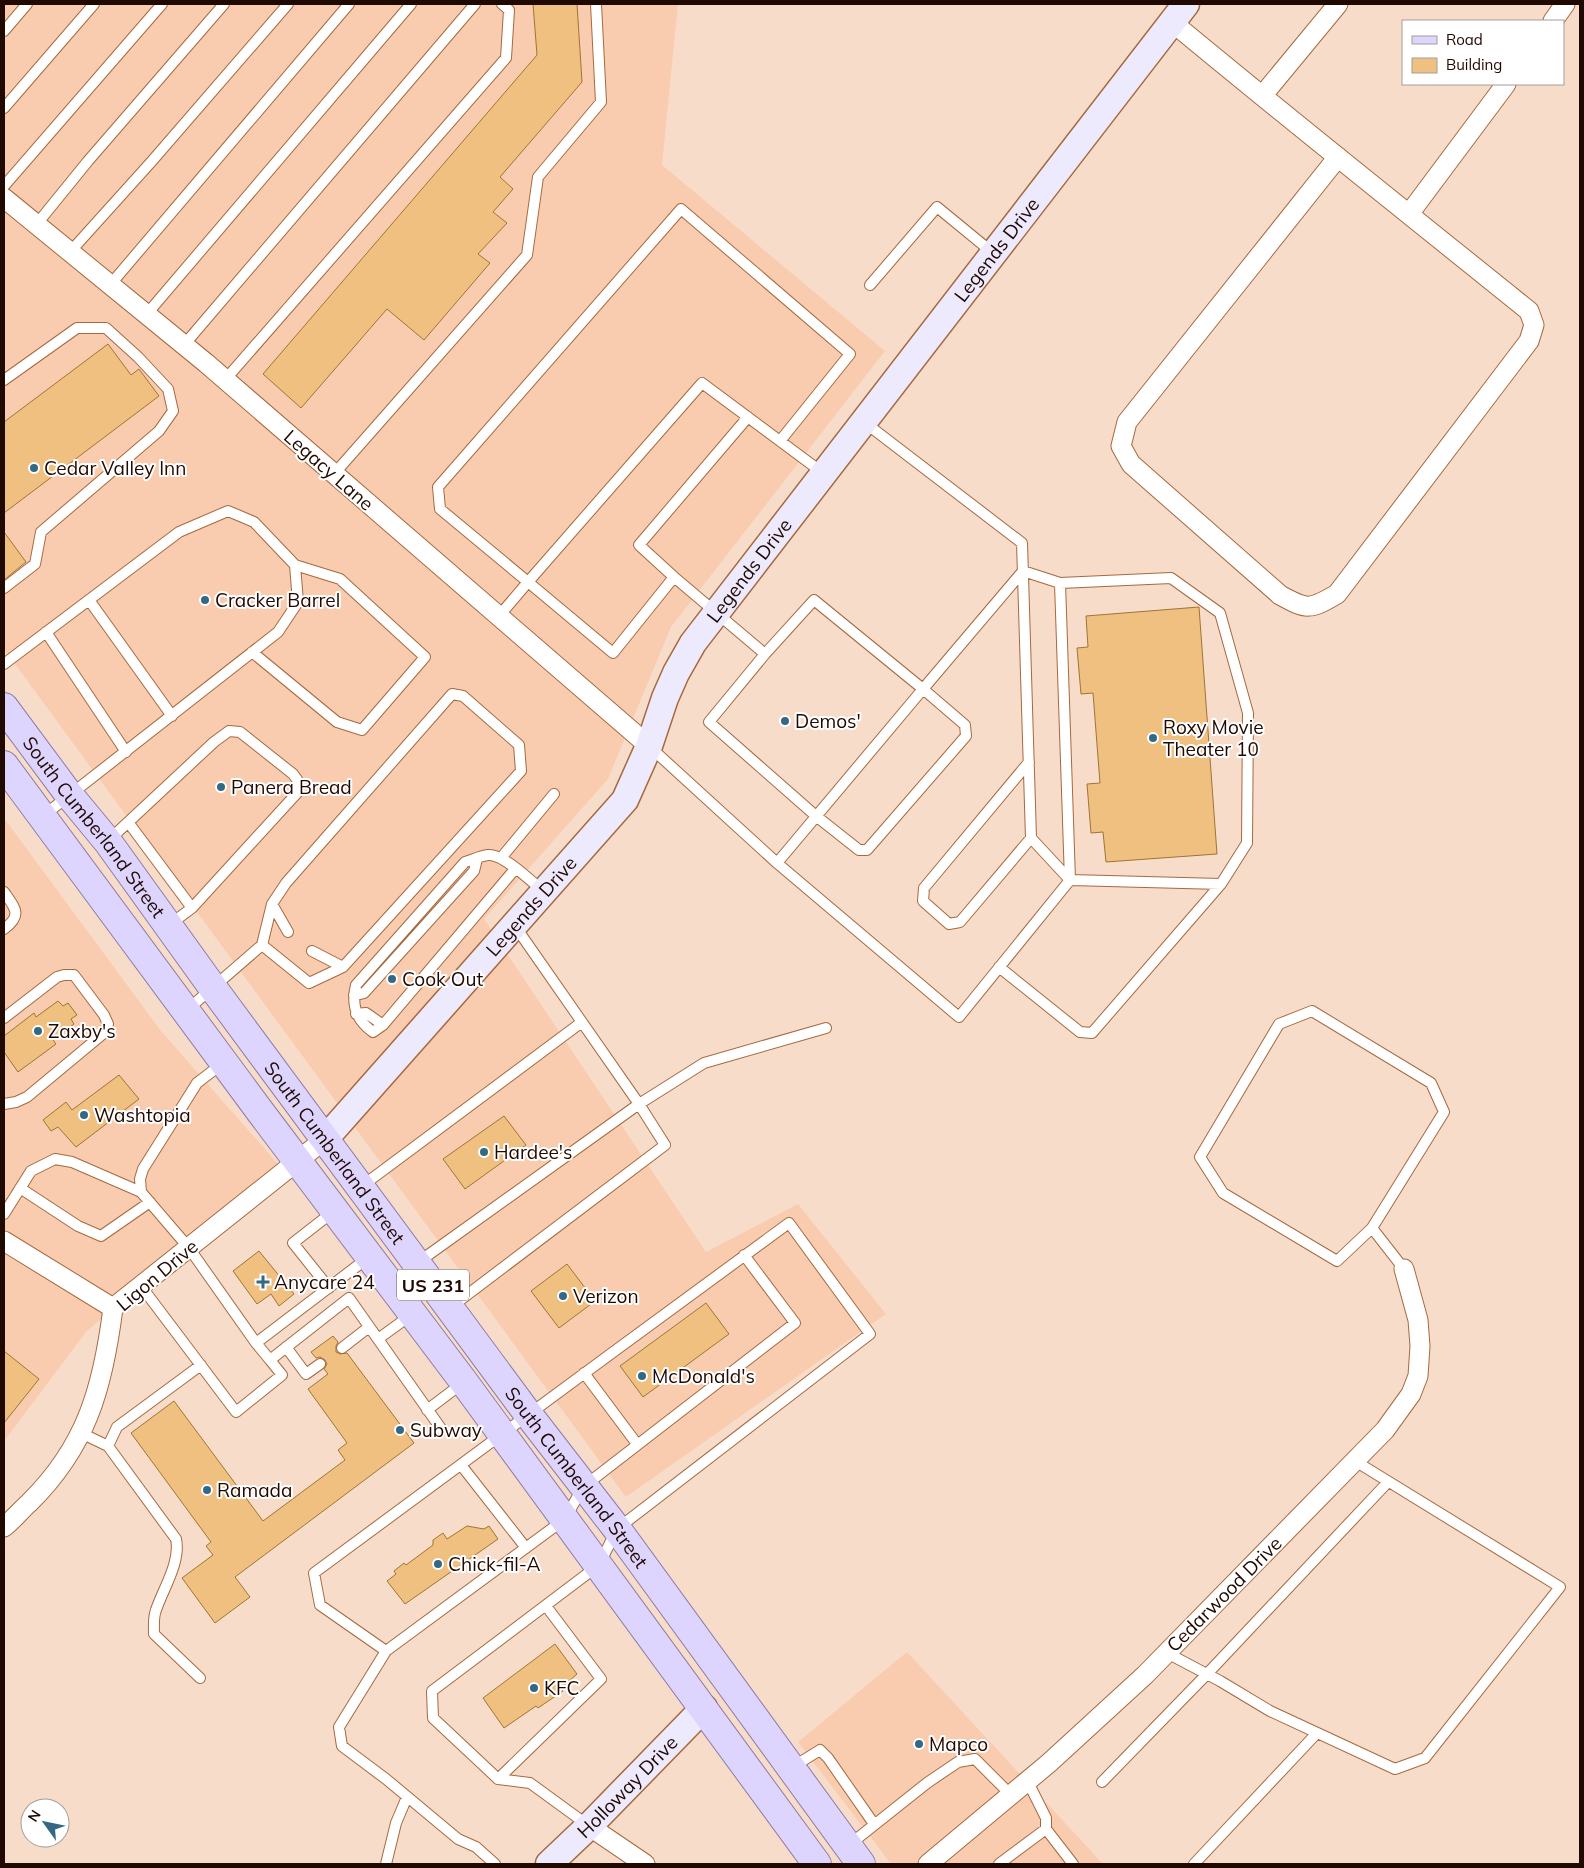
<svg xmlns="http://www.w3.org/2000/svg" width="1584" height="1868" font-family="Mulish,sans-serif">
  <rect width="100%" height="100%" fill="#f8dcca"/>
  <path fill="#f9ccaf" d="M4,4H678L662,165L885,351L671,627L608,779L484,919L706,1252L798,1204L886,1314L626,1497L4,649Z
    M4,818L161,1031L279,1165L86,1332L4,1441Z
    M907,1652L1103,1864H891L798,1742Z"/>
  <path fill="#efc080" stroke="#a07434" d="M533,4H577L582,82L500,177L513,189L493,212L507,223L478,254L490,263L424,340L387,309L301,408L263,374L537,55Z
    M108,344L131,375L139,369L159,396L4,513V422Z
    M4,532L26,562L4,580Z
    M1199,607L1217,854L1106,862L1103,832L1091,833L1087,784L1100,783L1093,693L1081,694L1077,648L1088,647L1086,616Z
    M58,1001L63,1006L68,1003L77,1015L71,1019L74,1024L53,1040L56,1044L18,1072L4,1052V1036L34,1013L36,1017Z
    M119,1075L139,1099L76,1147L58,1127L51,1131L43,1120L66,1102L72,1110Z
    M504,1116L526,1145L465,1189L443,1159Z
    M259,1251L294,1294L279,1306L271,1294L257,1304L233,1271Z
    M567,1264L595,1301L559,1328L531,1291Z
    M706,1303L729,1334L643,1397L620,1366Z
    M333,1336L338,1342L336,1346V1352L340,1354L347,1353L414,1443L235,1577L250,1597L215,1623L182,1578L213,1555L206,1546L211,1542L131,1433L174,1401L263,1521L345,1460L338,1450L347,1443L308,1389L328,1374L324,1369L327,1364L325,1360L320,1357L316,1358L311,1352Z
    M4,1351L39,1379L4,1423Z
    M467,1526L484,1529L489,1526L498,1539L405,1604L387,1581L396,1574L394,1571L404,1563L406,1565L433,1545V1540L443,1533L447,1539Z
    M555,1644L577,1674L561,1688L563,1691L538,1708L536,1706L504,1728L483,1698Z"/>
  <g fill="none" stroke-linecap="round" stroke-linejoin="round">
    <defs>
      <path id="lane" d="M4,31L27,4
        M4,108L94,4
        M4,186L162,4
        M36,225L88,161L224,4
        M70,252L152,161L288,4
        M110,285L349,4
        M870,285L937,207L993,253
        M146,315L411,4
        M184,345L475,4
        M4,380L77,328H106L138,357L168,389L173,411L159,431L41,532L35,564L4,588
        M225,380L506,58L509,10L502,4
        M780,441L850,354L681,209L438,487L440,509L528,582L702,383L823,473
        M334,474L527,255L538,177L601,102L596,4
        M674,577L639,545L748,417
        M89,600L172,716
        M499,616L528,582L613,653L674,577L765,654L814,600L923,689L777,863
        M46,632L126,752
        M252,652L337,722L362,730L425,657L340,579L295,565
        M765,654L709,722L816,816L859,850H867L966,736L965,725L923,689L1023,571L1060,583L1171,578L1220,613L1248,713L1247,843L1221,884L1070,880L1060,583
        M4,664L179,532L228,511L254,522L295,565L298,602L278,632L43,816
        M650,747L777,863L959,1017L1070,880L1031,838L1022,543L864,422
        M1029,762L924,888L923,901L949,924L960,922L1031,838
        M128,822L192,908
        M109,840L214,742L229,731L240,732L293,774L298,781V792L192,908L169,925
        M501,858L554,794
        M515,869L383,1025L373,1032C356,1020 351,1005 356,985L465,862C472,860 480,856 488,855C503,853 532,882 544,892
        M4,892C15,908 23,915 4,929
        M272,904L288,932
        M312,951L343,967
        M999,967L1080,1032L1092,1033L1221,884
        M354,995L364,993L474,871L477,859
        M187,1010L262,945L272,904L286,883L452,694L463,696L519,745L521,771L343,967L309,983L262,945
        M356,1014L366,1013L383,1025
        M4,1018L57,977L64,975H74L104,1015L108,1024L104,1033L27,1097L16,1102L4,1104
        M362,1186L582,1022
        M20,1188L78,1226L101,1236L150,1202
        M141,1192L140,1179L143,1169L197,1083L223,1063
        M4,1214L31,1171L55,1159L72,1162L141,1192L189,1248L256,1343L369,1257
        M1372,1228L1337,1261L1223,1193L1200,1157L1279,1024L1312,1011L1431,1083L1444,1112L1372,1228L1404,1269
        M417,1263L639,1104L515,926
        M141,1286L236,1412L282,1375L270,1360L349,1298L442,1430
        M329,1288L293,1243L334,1211
        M451,1307L665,1145L639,1104L704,1063L826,1028
        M378,1339L411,1315
        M256,1343L270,1360
        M286,1347L306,1374L320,1364
        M342,1348L369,1327
        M584,1373L637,1444
        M427,1410L464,1382
        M81,1433L108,1446L176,1539C181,1562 163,1589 156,1610C153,1617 154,1626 154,1634L200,1678
        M108,1446L117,1427L201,1365
        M461,1465L526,1548
        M386,1651L339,1727L342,1746L386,1779L458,1839L476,1847L495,1864
        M1167,1653L1220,1681L1270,1711L1395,1769L1425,1758L1560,1587L1355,1461
        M791,1768L820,1750L828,1758L874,1824
        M498,1779L601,1679L546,1606
        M1028,1782L1046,1818V1829
        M1102,1782L1207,1674L1388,1482
        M589,1826L530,1783L498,1779L433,1718L432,1691L599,1565L617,1529L870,1334L789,1223C630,1339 473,1456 314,1573L320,1605L386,1651L565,1519L583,1487L795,1323L744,1255
        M849,1845L927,1783L958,1762L975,1759L1011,1795
        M386,1864L396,1823L407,1797
        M999,1864L1046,1829L1073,1864
        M1194,1864L1317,1733"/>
      <path id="street" d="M1553,21L1565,4
        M1172,22C1290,120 1410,215 1529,311L1534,325L1529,341L1337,594C1310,610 1307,610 1280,595L1131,464L1121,446L1127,422L1338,157
        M1262,96L1338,4
        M4,198L206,363L649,746
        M1409,214L1506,84
        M4,1241L113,1308
        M4,1527C13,1520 20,1511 29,1503C87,1446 103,1387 113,1308L325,1139
        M589,1826L645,1864
        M928,1864L1049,1763L1145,1675L1385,1430L1411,1394L1418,1376L1420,1346L1418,1320L1404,1269"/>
      <g id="secondary">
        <path id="s1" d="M325,1139L625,800L649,746L665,698L676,673L693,643L1186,4"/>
        <path id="s2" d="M549,1864L589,1826L704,1708"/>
      </g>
      <g id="primary">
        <path id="s3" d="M4,707L70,796L108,842L213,988L528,1414L617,1529L861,1864"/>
        <path d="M4,765L262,1114L464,1382L817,1864"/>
      </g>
    </defs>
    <use href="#lane" stroke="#a6693e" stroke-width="12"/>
    <use href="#street" stroke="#a6693e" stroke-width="21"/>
    <use href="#secondary" stroke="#a6693e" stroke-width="29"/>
    <use href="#primary" stroke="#8d7ba4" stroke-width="30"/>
    <use href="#lane" stroke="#fff" stroke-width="10"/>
    <use href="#street" stroke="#fff" stroke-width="19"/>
    <use href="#secondary" stroke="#eeeafe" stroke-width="26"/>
    <use href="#primary" stroke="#ddd5fd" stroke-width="28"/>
  </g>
  <g fill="#346985" stroke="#fff" stroke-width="2">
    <circle cx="34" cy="468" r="5"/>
    <circle cx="205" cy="600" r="5"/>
    <circle cx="785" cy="721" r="5"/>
    <circle cx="1153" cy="738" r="5"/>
    <circle cx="221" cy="787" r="5"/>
    <circle cx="392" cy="979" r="5"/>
    <circle cx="38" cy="1031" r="5"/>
    <circle cx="84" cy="1115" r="5"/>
    <circle cx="484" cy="1152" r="5"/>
    <path d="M260.5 1274.5h5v5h5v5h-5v5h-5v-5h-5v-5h5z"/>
    <circle cx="563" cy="1296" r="5"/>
    <circle cx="642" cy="1376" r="5"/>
    <circle cx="400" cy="1430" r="5"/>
    <circle cx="207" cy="1490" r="5"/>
    <circle cx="438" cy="1564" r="5"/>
    <circle cx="534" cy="1688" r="5"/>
    <circle cx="919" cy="1744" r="5"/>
  </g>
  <g text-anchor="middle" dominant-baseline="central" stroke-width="4" stroke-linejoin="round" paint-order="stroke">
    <rect fill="#fff" stroke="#63534c" stroke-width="1" x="397" y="1269.5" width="72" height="31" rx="4"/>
    <g font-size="18" font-weight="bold" fill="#200900">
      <text x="433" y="1285">US 231</text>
    </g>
    <g font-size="19" fill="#200900" stroke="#fff">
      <text stroke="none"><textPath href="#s1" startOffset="1121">Legends Drive</textPath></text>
      <text transform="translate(329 470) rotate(41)">Legacy Lane</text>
      <text stroke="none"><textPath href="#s1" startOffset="716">Legends Drive</textPath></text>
      <text stroke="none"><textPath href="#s3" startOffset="150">South Cumberland Street</textPath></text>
      <text stroke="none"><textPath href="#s1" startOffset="311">Legends Drive</textPath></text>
      <text stroke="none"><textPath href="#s3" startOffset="555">South Cumberland Street</textPath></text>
      <text transform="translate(157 1275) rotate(-40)">Ligon Drive</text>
      <text stroke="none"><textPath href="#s3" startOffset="960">South Cumberland Street</textPath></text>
      <text transform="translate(1224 1594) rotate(-45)">Cedarwood Drive</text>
      <text stroke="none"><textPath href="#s2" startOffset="110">Holloway Drive</textPath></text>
    </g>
    <g font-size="19" fill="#200900" stroke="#fff" text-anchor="start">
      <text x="44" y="468">Cedar Valley Inn</text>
      <text x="215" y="600">Cracker Barrel</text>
      <text x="795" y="721">Demos'</text>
      <text x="1163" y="727">Roxy Movie<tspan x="1163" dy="22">Theater 10</tspan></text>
      <text x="231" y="787">Panera Bread</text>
      <text x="402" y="979">Cook Out</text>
      <text x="48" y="1031">Zaxby's</text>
      <text x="94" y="1115">Washtopia</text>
      <text x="494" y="1152">Hardee's</text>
      <text x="274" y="1282">Anycare 24</text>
      <text x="573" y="1296">Verizon</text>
      <text x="652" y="1376">McDonald's</text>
      <text x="410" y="1430">Subway</text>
      <text x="217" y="1490">Ramada</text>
      <text x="448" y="1564">Chick-fil-A</text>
      <text x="544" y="1688">KFC</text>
      <text x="929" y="1744">Mapco</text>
    </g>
  </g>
  <rect width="1584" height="1868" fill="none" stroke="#200900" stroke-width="10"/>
  <rect x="1402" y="20" width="162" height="65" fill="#ffffff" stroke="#a69d99"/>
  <rect x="1412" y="36" width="25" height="8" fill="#ddd5fd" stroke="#a69d99"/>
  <text x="1446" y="45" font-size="15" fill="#200900">Road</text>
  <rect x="1412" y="58" width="25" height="15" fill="#efc080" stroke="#a69d99"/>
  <text x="1446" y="70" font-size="15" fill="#200900">Building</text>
  <g transform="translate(45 1823) rotate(303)"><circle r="24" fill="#ffffff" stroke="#a69d99"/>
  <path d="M0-4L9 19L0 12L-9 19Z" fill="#346985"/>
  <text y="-8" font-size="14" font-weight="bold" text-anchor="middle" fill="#200900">N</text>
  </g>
</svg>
